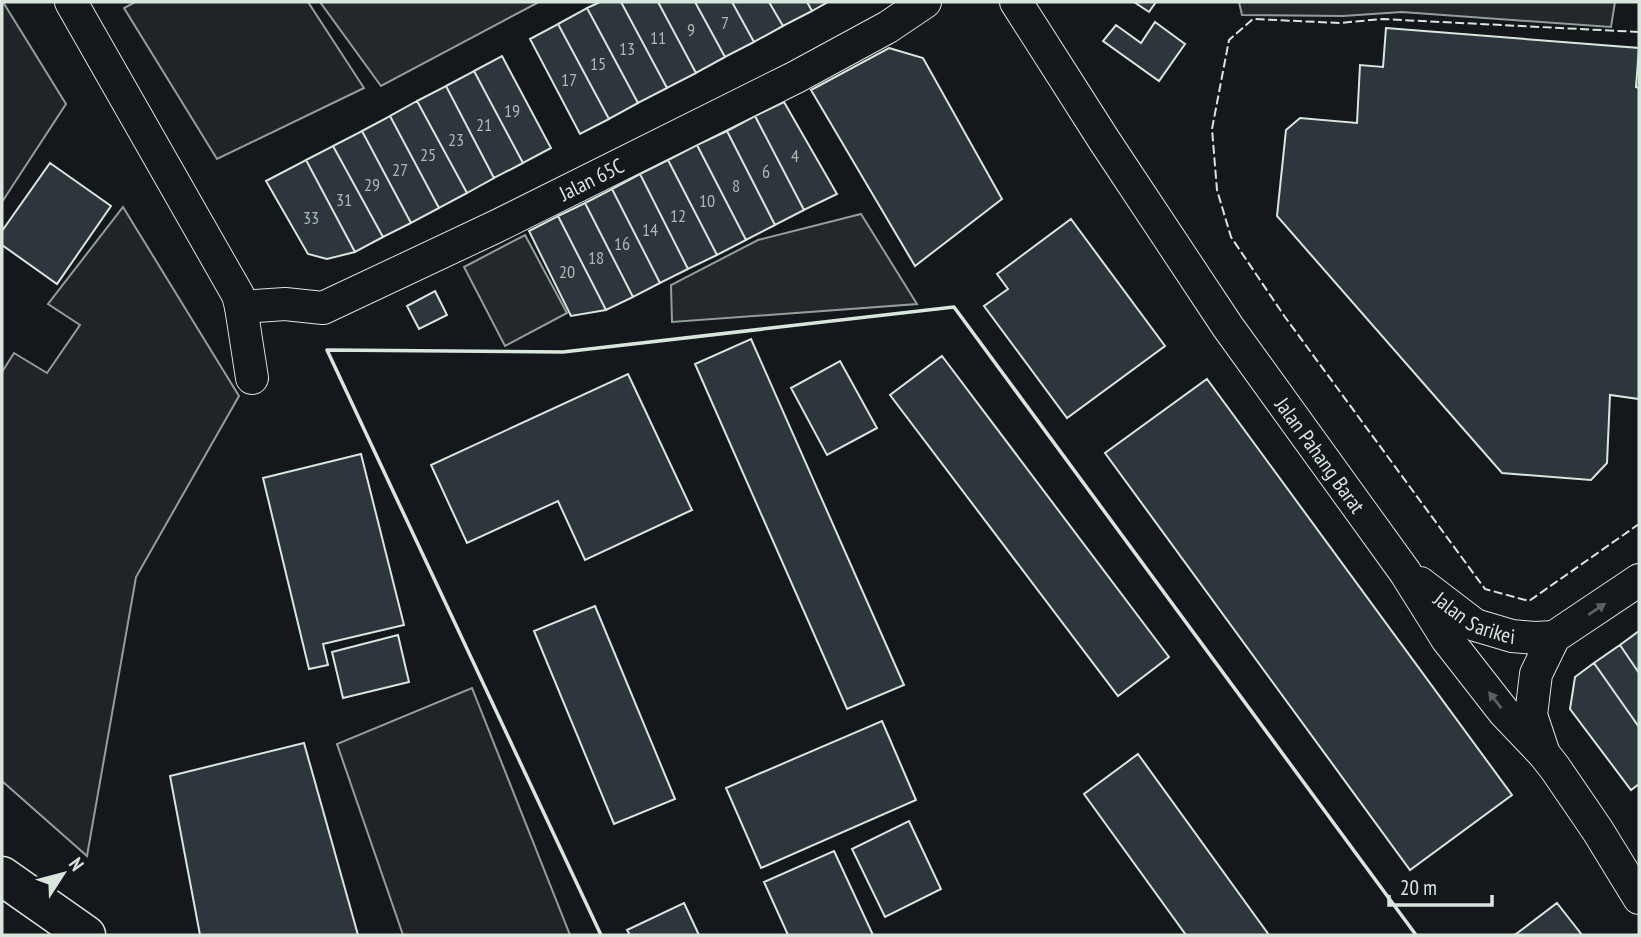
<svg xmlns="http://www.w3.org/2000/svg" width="1641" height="937" font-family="'PT Sans Narrow',sans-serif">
  <rect width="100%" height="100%" fill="#14181c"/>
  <path fill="#202428" stroke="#939e99" stroke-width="2" d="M2,2H3L66,104L2,202Z
    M135,2H308L364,88L217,159L124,8Z
    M123,207L239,396L136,577L87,856L2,781V372L14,353L47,373L80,325L48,304Z
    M472,688L570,935H403L337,744Z"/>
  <path fill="#24282b" stroke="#939e99" stroke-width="2" d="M320,2H539L381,86Z
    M1239,2H1615L1611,27L1402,12L1343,16L1242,15Z
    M861,214L917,304L672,322L671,285L758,240Z
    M525,235L567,313L505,346L464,267Z"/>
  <path fill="#2c363c" stroke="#d8e6dc" stroke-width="2" d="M600,2H621L667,88L638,103L587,8Z
    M621,2H658L696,73L667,88Z
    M658,2H695L725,57L696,73Z
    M695,2H732L754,42L725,57Z
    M732,2H769L783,26L754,42Z
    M769,2H807L812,11L783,26Z
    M807,2H828L812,11Z
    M1134,2H1156L1149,12Z
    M587,8L638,103L609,119L558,24Z
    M1155,22L1185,44L1159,81L1103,41L1116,25L1141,43Z
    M558,24L609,119L580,134L530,39Z
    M1386,28L1639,48L1636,87L1639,88V399L1610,395L1607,463L1591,480L1502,473L1277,216L1286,130L1300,118L1357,123L1360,65L1383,67Z
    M889,48L923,58L1002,199L915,266L811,90Z
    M502,56L551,148L523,163L474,71Z
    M474,71L523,163L494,178L446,86Z
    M446,86L494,178L467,193L417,101Z
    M417,101L467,193L439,208L390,116Z
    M784,102L837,194L804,210L755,116Z
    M390,116L439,208L411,223L362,131Z
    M755,116L804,210L775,225L727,131Z
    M362,131L411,223L383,237L333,146Z
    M727,131L775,225L746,240L697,145Z
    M697,145L746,240L717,255L668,160Z
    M333,146L383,237L355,252L306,160Z
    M306,160L355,252L327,259L308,254L266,181Z
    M668,160L717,255L688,269L640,174Z
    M50,163L111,206L57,284L2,245V231Z
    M640,174L688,269L660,283L612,189Z
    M612,189L660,283L633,297L585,203Z
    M585,203L633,297L606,310L558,216Z
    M558,216L606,310L571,316L529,231Z
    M1071,219L1165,346L1067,418L984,306L1008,289L997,274Z
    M435,291L447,315L419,329L407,306Z
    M751,339L904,685L847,709L695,364Z
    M942,356L1169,657L1118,696L890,395Z
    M840,361L877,428L827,455L791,388Z
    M628,374L692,510L585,560L558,501L467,543L431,465Z
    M1207,379L1512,795L1410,870L1105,453Z
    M361,454L404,625L323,644L328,665L309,669L263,478Z
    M595,606L675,799L614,824L534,631Z
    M1639,631V673L1620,645Z
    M398,635L409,682L343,698L332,652Z
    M1620,645L1639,673V727L1594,663Z
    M1594,663L1639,727V784L1631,790L1570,709L1575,677Z
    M882,721L916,800L761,868L726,788Z
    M304,743L358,935H200L170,776Z
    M1138,754L1269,935H1186L1084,794Z
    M909,821L941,889L885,917L852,849Z
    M834,851L873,935H788L764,882Z
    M684,903L699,935H630L627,930Z
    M1557,903L1582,935H1514L1516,934Z"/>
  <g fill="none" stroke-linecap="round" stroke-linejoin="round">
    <defs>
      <g id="street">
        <path d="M71,2L238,295L241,307L252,378"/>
        <path id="s1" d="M1016,2L1104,140L1228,327L1405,572L1447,639L1504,712L1544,754L1555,768L1598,831L1639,898"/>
        <path id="s2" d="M241,307L285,304L323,308L495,227L796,77L888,27L925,2"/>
        <path id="s3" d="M1420,583L1475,625L1512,636L1535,638L1554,637"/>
        <path d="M1543,751L1531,715L1536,674L1554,637L1639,580"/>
      </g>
      <path id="primary" d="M2,876L86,935"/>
    </defs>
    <use href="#street" stroke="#d8e6dc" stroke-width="34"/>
    <use href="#primary" stroke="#d8e6dc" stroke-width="41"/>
    <use href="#street" stroke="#14181c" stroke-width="32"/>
    <use href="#primary" stroke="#14181c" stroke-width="38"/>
    <path stroke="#d8e6dc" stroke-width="2" stroke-dasharray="9 3.5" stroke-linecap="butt" d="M1639,32L1382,19L1340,23L1253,19L1229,40L1212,129L1217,190L1231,237L1285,317L1485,589L1529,601L1639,524"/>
    <path stroke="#d8e6dc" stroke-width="3.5" d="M601,935L327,350L563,352L954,307L1416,935"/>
  </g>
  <defs><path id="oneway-solid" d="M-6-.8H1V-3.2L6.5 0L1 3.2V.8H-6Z" transform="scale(1.75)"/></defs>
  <g fill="#59605f">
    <use href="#oneway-solid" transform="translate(1597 609) rotate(-34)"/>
    <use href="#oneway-solid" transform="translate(1495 700) rotate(-128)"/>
  </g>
  <g text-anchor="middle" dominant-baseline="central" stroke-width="5" stroke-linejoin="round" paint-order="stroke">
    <g font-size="18" fill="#adbab4">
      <text x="725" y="22">7</text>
      <text x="691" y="29">9</text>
      <text x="658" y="37">11</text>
      <text x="627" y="48">13</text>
      <text x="598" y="63">15</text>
      <text x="569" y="79">17</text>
      <text x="512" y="110">19</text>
      <text x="484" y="124">21</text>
      <text x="456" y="139">23</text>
      <text x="428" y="154">25</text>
      <text x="795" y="155">4</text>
      <text x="400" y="169">27</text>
      <text x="766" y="171">6</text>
      <text x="372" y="184">29</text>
      <text x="736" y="185">8</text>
      <text x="344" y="199">31</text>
      <text x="707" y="200">10</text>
      <text x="678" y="215">12</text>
      <text x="311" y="217">33</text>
      <text x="650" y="229">14</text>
      <text x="622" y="243">16</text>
      <text x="596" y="257">18</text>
      <text x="567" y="271">20</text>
    </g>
    <g font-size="21" fill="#d8e6dc" stroke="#14181c">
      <text stroke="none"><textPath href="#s2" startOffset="380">Jalan 65C</textPath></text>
      <text stroke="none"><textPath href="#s1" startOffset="546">Jalan Pahang Barat</textPath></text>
      <text stroke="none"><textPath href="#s3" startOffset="66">Jalan Sarikei</textPath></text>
    </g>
  </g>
  <rect width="1641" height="937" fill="none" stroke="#d8e6dc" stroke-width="7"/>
  <g transform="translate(63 874) rotate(54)" stroke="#14181c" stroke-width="5" paint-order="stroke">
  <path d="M0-5L12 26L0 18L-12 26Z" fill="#d8e6dc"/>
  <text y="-10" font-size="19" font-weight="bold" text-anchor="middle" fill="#d8e6dc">N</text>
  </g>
  <path d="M1389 895v10h103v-10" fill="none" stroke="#d8e6dc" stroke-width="3.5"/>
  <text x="1400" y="895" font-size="21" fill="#d8e6dc" stroke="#14181c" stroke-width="5" paint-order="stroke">20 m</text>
</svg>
